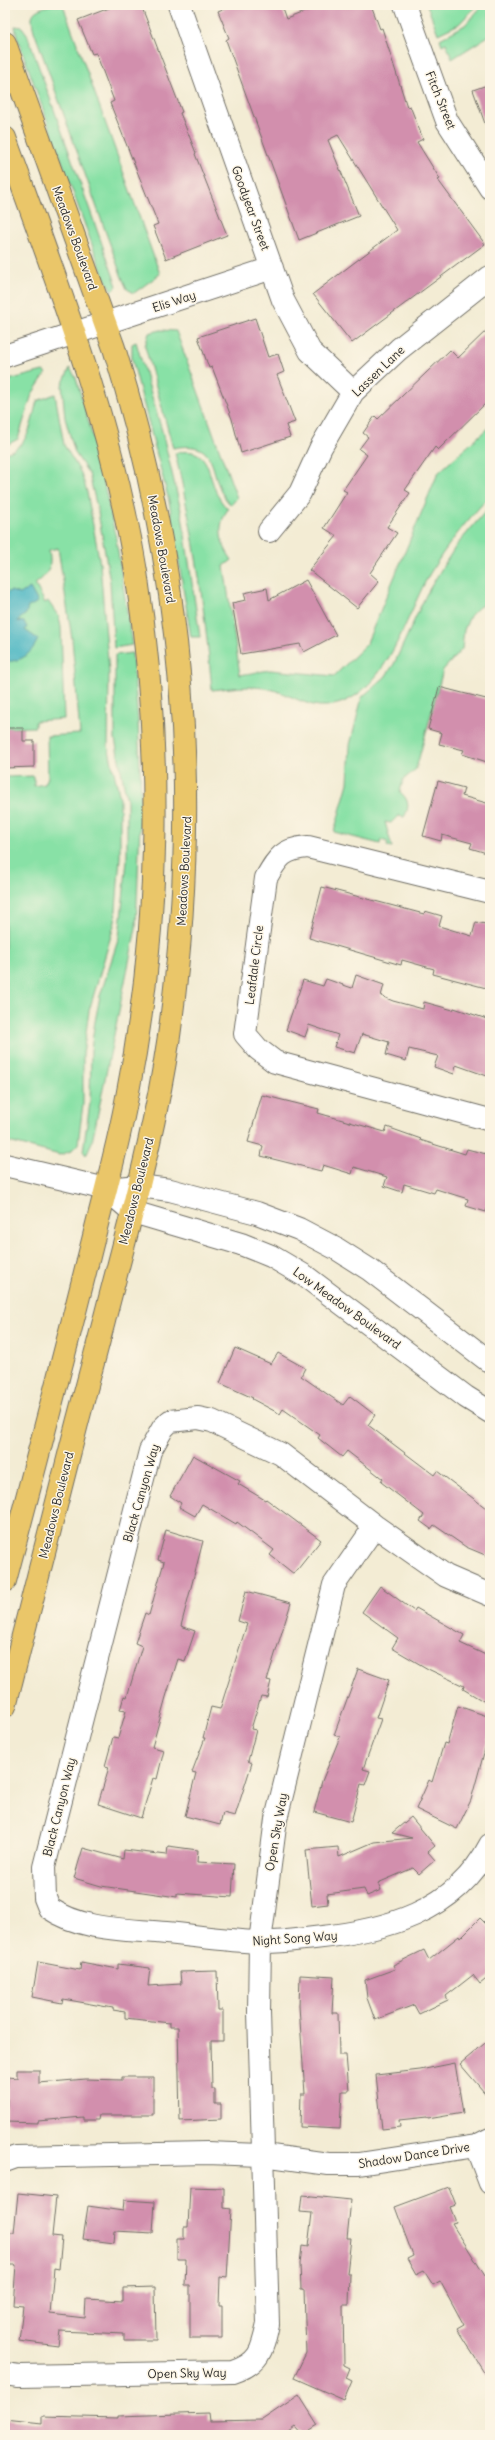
<svg xmlns="http://www.w3.org/2000/svg" width="495" height="2440" font-family="Delius,sans-serif">
  <rect width="100%" height="100%" fill="#fcf5e5"/>
  <filter id="ink" filterUnits="userSpaceOnUse"><feTurbulence type="fractalNoise" baseFrequency=".025" numOctaves="2"/><feDisplacementMap in="SourceGraphic" scale="8" xChannelSelector="R" yChannelSelector="G"/><feConvolveMatrix kernelMatrix="1 2 1 2 8 2 1 2 1" color-interpolation-filters="sRGB"/></filter>
  <filter id="wash" filterUnits="userSpaceOnUse"><feTurbulence type="fractalNoise" baseFrequency=".012" numOctaves="4" result="noise"/><feDisplacementMap in="SourceGraphic" scale="16" xChannelSelector="R" yChannelSelector="G"/><feGaussianBlur stdDeviation="0.9" result="paint"/><feColorMatrix in="noise" values="0 0 0 0 0 0 0 0 0 0 0 0 0 0 0 0 0 1.4 0 .05"/><feComposite in="paint" operator="in"/></filter>
  <g filter="url(#wash)">
    <rect width="100%" height="100%" fill="#f3ecd4"/>
    <path fill="#88e1a6" stroke="#5a8668" d="M50,5H63L160,274L134,293L127,289L121,275L34,31C29,12 33,11 50,5Z
      M427,5H477L459,24L438,34Z
      M483,5H490V35L452,59L446,43L442,45L440,39L465,25Z
      M15,26L22,27L27,34L117,286L112,291L103,275L17,37Z
      M161,330L176,331L237,498L231,505C205,480 225,438 173,448L145,346L149,333Z
      M136,342L162,431L182,515L200,637H191L169,501L132,359V344Z
      M70,368L76,378L96,448L116,538L132,645L114,648L110,582L98,512L89,474L75,453L65,418L62,385Z
      M43,371L46,373L32,394L18,439L5,446V381Z
      M55,394L64,445L81,473L87,492L100,564L109,672L108,746L120,798V857L115,922L89,1011L83,1054V1104L78,1144L71,1151L60,1155L5,1141V777L34,776V786L45,784L48,777L47,736L80,734L72,639L58,548L49,550C52,567 49,574 35,584L45,603L48,601L59,617L61,627L64,719L35,721V727L5,728V453C30,447 31,422 37,401Z
      M490,426V496C467,520 446,546 429,575C405,617 385,700 327,706C307,708 289,693 269,689C251,685 231,688 212,690C205,610 194,531 175,453C219,443 202,486 228,509C216,527 220,543 232,560L224,566L240,675L270,670L334,676L366,645L438,473Z
      M490,506V601L479,607L470,616L464,630L462,649L443,670L416,769L403,780L400,792C409,799 410,808 404,817L398,816L391,823L385,822L392,847L387,846L388,842L381,840L380,844L334,832L348,783L350,745L362,697L385,677L394,664L426,595L442,568L456,546Z
      M132,653L138,721L141,795L136,928L92,1142L86,1155L83,1151L90,1103L91,1050L94,1027L100,996L119,937L127,861V801L115,739V655Z"/>
    <path fill="#48b6c3" stroke="#3a7077" d="M30,588L38,602L28,607L26,614L17,621L24,622L27,627L25,630L38,639C32,653 21,663 5,661V593L11,591L20,594Z"/>
    <g id="blocks">
      <path fill="#d28fad" d="M117,5H141L182,112L180,113L196,153L195,154L227,235L166,259L153,226L158,224L110,103L114,101L96,53L92,54L78,20Z
        M232,5H281L286,19L322,5H371L380,29L382,28L407,107L410,106L423,139L417,142L440,179L438,180L485,244L352,343L313,294L397,230L338,135L328,140L359,216L299,240L226,40L229,38L218,11Z
        M490,84V132H488L473,90Z
        M255,318L268,357L278,354L284,372L277,375L295,422L286,425L290,437L241,453L232,419L212,367L209,368L198,337Z
        M490,327V399L438,450L435,447L405,490L410,493L387,527L397,533L370,573L379,581L357,608L309,570L337,536L324,528L347,492L343,490L367,455L359,449L368,437L363,433L375,416L378,419L450,350L458,358Z
        M306,580L336,635L304,652L300,644L241,654L232,603L246,600L244,593L267,588L269,600Z
        M439,687L490,700V763L462,754L464,750L439,744L442,733L428,729Z
        M5,728H23V741H34V767L5,768Z
        M438,781L464,788L462,796L490,804V854L470,848L472,843L442,835L441,841L423,836Z
        M322,887L424,914L425,911L442,916L439,926L472,936L476,922L490,925V989L433,974L434,969L402,960L401,965L309,938Z
        M356,975L384,985L381,996L393,1001L423,1009L424,1002L453,1010L454,1008L490,1020V1077L456,1065L454,1074L434,1067L438,1056L409,1049L406,1061L386,1055L389,1042L362,1034L355,1053L334,1047L338,1035L309,1025L305,1037L286,1030L303,980L323,986L326,979L352,988Z
        M262,1095L319,1109L318,1113L385,1132L387,1127L421,1139L420,1140L465,1154L467,1149L490,1155V1198L486,1212L466,1206L468,1199L436,1189L434,1193L404,1184L402,1192L384,1186L387,1177L354,1167L352,1174L323,1165L321,1171L261,1156L263,1146L248,1142Z
        M235,1348L271,1364L278,1353L305,1368L301,1376L343,1405L350,1396L375,1415L368,1425L434,1475L437,1471L490,1511V1557L466,1547L434,1525L431,1529L420,1521L424,1515L381,1482L383,1479L347,1451L342,1457L318,1438L320,1435L283,1409L280,1414L252,1399L253,1398L220,1383Z
        M193,1455L240,1481L238,1484L265,1500L266,1499L321,1540L294,1574L270,1555L274,1550L237,1522L236,1524L202,1504L195,1516L179,1507L181,1503L170,1496Z
        M166,1530L203,1541L181,1626L195,1631L185,1661L178,1659L166,1697L152,1747L164,1750L157,1779L153,1778L141,1818L98,1804L109,1767L105,1766L113,1737L118,1738L126,1711L120,1710L124,1696L127,1697L142,1646L135,1643L145,1613L149,1615L164,1562L158,1560Z
        M380,1586L414,1611L416,1608L464,1635L460,1643L490,1657V1705L463,1689L464,1686L428,1669L392,1648L398,1638L362,1612Z
        M246,1591L291,1603L267,1680L271,1681L267,1697L261,1696L251,1729L256,1730L248,1761L252,1763L235,1816L223,1813L220,1825L185,1816L196,1773L192,1772L205,1738H203L211,1707L220,1709L247,1624L238,1621Z
        M358,1669L389,1680L376,1718L381,1719L363,1769L370,1771L365,1785L361,1784L351,1822L314,1812L322,1781L340,1737L334,1735Z
        M458,1706L490,1717V1731L471,1800L457,1829L416,1809L429,1780L432,1782L444,1743L447,1744Z
        M411,1817L435,1846L428,1852L435,1860L419,1874L413,1868L378,1883L381,1890L367,1896L364,1889L327,1894L328,1904L312,1906L306,1850L338,1847L339,1857L374,1842L412,1838L392,1833Z
        M168,1846L198,1850L197,1862L234,1864L232,1897L177,1893V1897L101,1886L74,1878L83,1848L123,1859L124,1850L167,1855Z
        M480,1918L490,1928V1976L480,1984L473,1975L446,1996L448,2000L419,2014L414,2005L375,2020L367,1998L365,1980L395,1969L393,1965L424,1950L429,1960L459,1936L460,1938Z
        M38,1962L80,1970L81,1962L118,1969V1964L150,1968L148,1986L181,1984L180,1972L217,1971L218,2010H223V2041H211L212,2089H215V2104H221V2119L180,2121L178,2027H170V2023L125,2018V2012L113,2010V2008L63,1999L62,2003L32,1997Z
        M300,1975L334,1977L332,2013H338L339,2055H346L349,2091H342L340,2129L300,2127L301,2094H305L299,2006Z
        M490,2039V2099L460,2064Z
        M455,2063L463,2113L428,2119L427,2117L399,2120L400,2127L382,2129L376,2075L420,2070Z
        M17,2070H39V2083L86,2079L122,2080V2077H153V2115H99L98,2120H83V2117L38,2121V2123L6,2122L8,2077L17,2078Z
        M190,2187L224,2188V2208L231,2209L227,2278L220,2277L219,2306H222V2338H190V2285H185L186,2259H177V2239H184V2227H188Z
        M449,2187L456,2205L450,2207L456,2222L452,2223L490,2284V2381L457,2329L464,2325L440,2281L433,2285L424,2271L416,2275L407,2259L413,2256L395,2207Z
        M18,2193L56,2197L52,2236L62,2237L59,2269L54,2268L50,2314L85,2318L86,2299L123,2301V2288L155,2287L156,2340H124V2334L60,2331L58,2346L19,2341L23,2306L13,2305L16,2265H7L10,2233H14Z
        M302,2195L351,2200L347,2238H351L347,2274H350L349,2305H343L344,2365L350,2368L346,2378L352,2381L344,2400L294,2378L306,2353L304,2289H301L300,2264L302,2246L308,2247L312,2213L300,2212Z
        M124,2200L155,2202L153,2233L115,2231L114,2243L83,2239L88,2206L123,2211Z
        M299,2395L318,2425L302,2435L295,2427L284,2435H5V2420L42,2424V2416L118,2418V2416L208,2413L209,2421L262,2420Z"/>
    </g>
  </g>
  <g filter="url(#ink)">
    <use href="#blocks" fill-opacity="0" stroke="#716f66" stroke-width="1"/>
    <g fill="none" stroke-linecap="round" stroke-linejoin="round">
      <defs>
        <path id="minor" d="M179,5L283,300L310,351L353,392
          M405,5L447,121L490,188
          M5,356L272,268
          M269,531L300,493L321,447L353,392L399,349L490,277
          M490,892L308,847C283,849 278,857 266,878L245,1034L258,1049L275,1062L490,1120
          M5,1165L106,1189L139,1186L170,1190L257,1213L299,1229L337,1249L370,1270L490,1362
          M106,1189L133,1212L241,1244L271,1256L305,1276L466,1397L490,1412
          M490,1595L446,1576L375,1526L281,1454L212,1421L198,1418L170,1421L163,1428L150,1451L44,1867L45,1898L49,1908C83,1931 126,1929 166,1933C197,1936 228,1941 259,1942C277,1943 296,1940 314,1938C384,1931 455,1913 490,1845
          M476,2146L490,2183
          M5,2161L16,2157L207,2153L264,2155L328,2164H359L476,2146L490,2139
          M5,2374L19,2376L233,2372C260,2363 262,2351 268,2324L259,2012L260,1942L276,1819L334,1585L375,1526"/>
        <path id="major" d="M5,43L114,348C185,576 202,800 169,1036C155,1133 128,1227 104,1321C70,1449 37,1577 5,1706
          M5,138C56,280 112,422 136,572C163,745 161,926 127,1097C119,1141 107,1184 96,1228C67,1346 36,1463 5,1581"/>
      </defs>
      <use href="#minor" stroke="#716f66" stroke-width="24"/>
      <use href="#major" stroke="#716f66" stroke-width="24"/>
      <use href="#minor" stroke="#fff" stroke-width="22"/>
      <use href="#major" stroke="#eac669" stroke-width="22"/>
    </g>
  </g>
  <g text-anchor="middle" dominant-baseline="central" stroke-width="3" stroke-linejoin="round" paint-order="stroke">
    <g font-size="12" fill="#2b2b2b" stroke="#fcf5e5">
      <text transform="translate(441 100) rotate(68)">Fitch Street</text>
      <text transform="translate(251 208) rotate(70)">Goodyear Street</text>
      <text transform="translate(75 238) rotate(70)">Meadows Boulevard</text>
      <text transform="translate(174 301) rotate(-18)">Elis Way</text>
      <text transform="translate(378 371) rotate(-44)">Lassen Lane</text>
      <text transform="translate(162 549) rotate(80)">Meadows Boulevard</text>
      <text transform="translate(184 871) rotate(-87)">Meadows Boulevard</text>
      <text transform="translate(254 965) rotate(-83)">Leafdale Circle</text>
      <text transform="translate(136 1191) rotate(-76)">Meadows Boulevard</text>
      <text transform="translate(347 1308) rotate(36)">Low Meadow Boulevard</text>
      <text transform="translate(141 1493) rotate(-74)">Black Canyon Way</text>
      <text transform="translate(56 1505) rotate(-76)">Meadows Boulevard</text>
      <text transform="translate(59 1807) rotate(-76)">Black Canyon Way</text>
      <text transform="translate(276 1832) rotate(-80)">Open Sky Way</text>
      <text transform="translate(295 1938) rotate(-4)">Night Song Way</text>
      <text transform="translate(414 2155) rotate(-9)">Shadow Dance Drive</text>
      <text transform="translate(187 2373) rotate(-1)">Open Sky Way</text>
    </g>
  </g>
  <rect width="495" height="2440" fill="none" stroke="#fcf5e5" stroke-width="20"/>
</svg>
